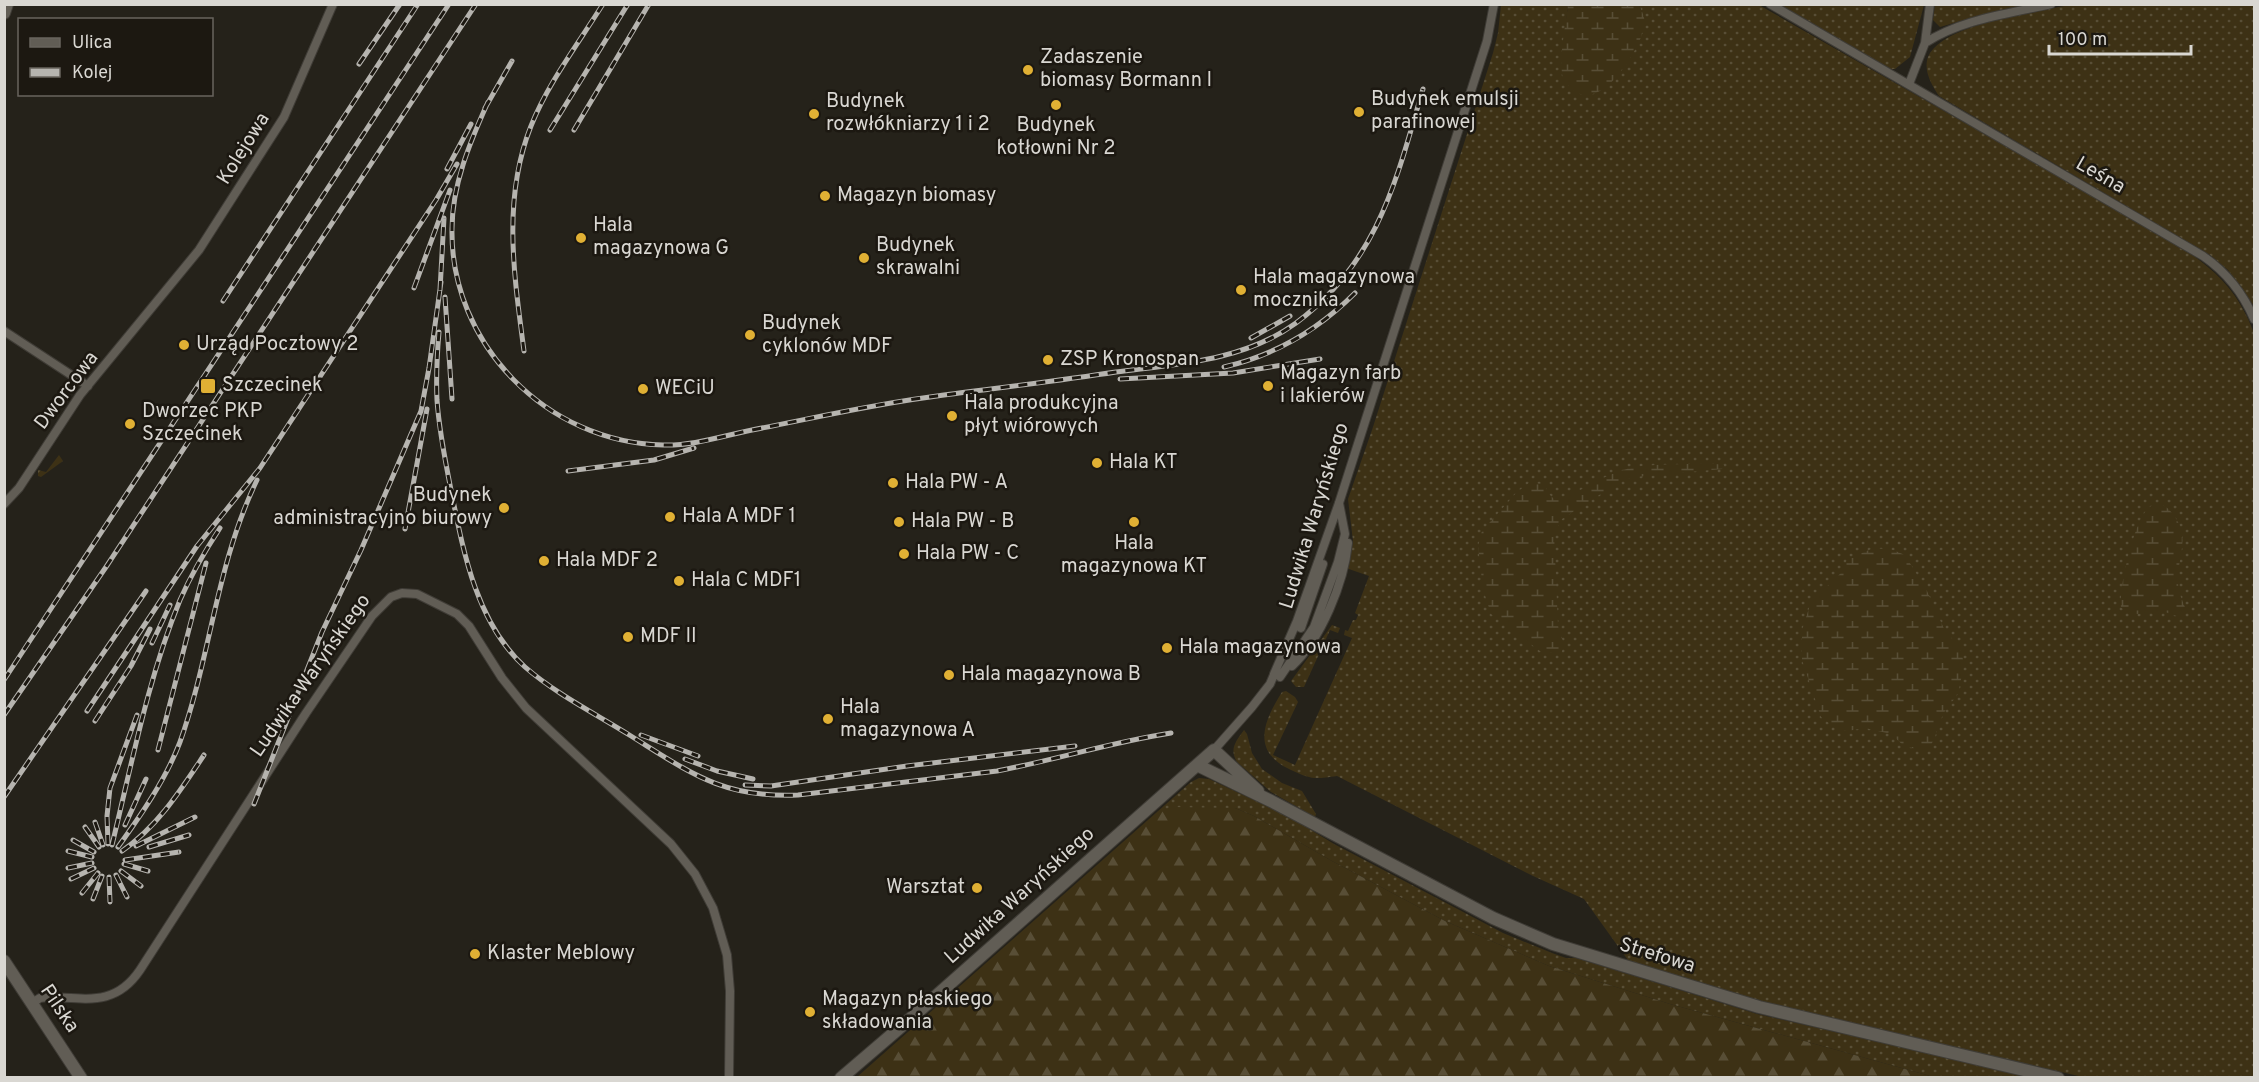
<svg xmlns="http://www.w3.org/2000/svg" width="2259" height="1082" font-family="Overpass,sans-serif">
  <defs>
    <pattern id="grass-dots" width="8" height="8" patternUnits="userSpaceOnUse" patternTransform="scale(1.5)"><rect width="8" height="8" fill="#3d3115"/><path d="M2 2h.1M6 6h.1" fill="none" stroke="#584e36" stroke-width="1.8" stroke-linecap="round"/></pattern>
    <pattern id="forest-firs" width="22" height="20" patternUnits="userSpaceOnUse" patternTransform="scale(1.5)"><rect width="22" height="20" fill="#3d3115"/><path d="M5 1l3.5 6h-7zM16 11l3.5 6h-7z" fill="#584e36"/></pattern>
    <pattern id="wetland-marsh" width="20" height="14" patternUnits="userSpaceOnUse" patternTransform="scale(1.5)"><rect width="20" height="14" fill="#3d3115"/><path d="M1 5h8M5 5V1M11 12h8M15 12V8" fill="none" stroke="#584e36"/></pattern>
    <pattern id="garden-furrows" width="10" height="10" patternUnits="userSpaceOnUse" patternTransform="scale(1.5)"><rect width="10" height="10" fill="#3d3115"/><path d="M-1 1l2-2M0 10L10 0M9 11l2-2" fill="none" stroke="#584e36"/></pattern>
  </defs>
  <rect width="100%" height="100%" fill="#25221a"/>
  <path fill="url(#grass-dots)" d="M1501,5H1568L1562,59L1622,68C1636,48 1650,28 1639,5H1759L2173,242C2212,267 2237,288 2254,333V1077H2083L1760,1002L1630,963L1584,899L1533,876L1337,776C1315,779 1312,780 1291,770C1251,752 1263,722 1282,692L1286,691L1295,697L1298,702L1273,755L1295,765L1352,638L1344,635L1345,630L1348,631L1353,620H1356L1358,615L1355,613L1369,576L1346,568L1353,541L1348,499L1372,430L1493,53L1498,33Z
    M1781,5H1924L1910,57L1895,69H1891Z
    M1935,5H2032L1992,12L1940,27L1933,20Z
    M2069,5H2254V306L2228,270L2210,255L1939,96C1932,85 1923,71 1928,57C1941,24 2037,12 2069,5Z
    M1332,625L1340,628L1338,633L1330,630L1304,687H1296L1291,681Z
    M1244,730L1247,734L1252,753L1262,769L1282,783L1302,791L1316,814L1315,817L1271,792L1237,762C1229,749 1236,741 1244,730Z
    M1199,778L1209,779L1288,816L1334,844L1503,933L1552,953L1566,958H1576L1757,1014L2030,1077H1934L1670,1004L1549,966L1445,921L1332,861L1254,816L1235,808L1157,812L1191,782Z"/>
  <path fill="url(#forest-firs)" d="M1173,807L1235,808L1254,816L1332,861L1445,921L1549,966L1670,1004L1934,1077H857L1157,812Z"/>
  <path fill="url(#wetland-marsh)" d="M1568,5H1639C1642,12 1646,18 1644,27C1640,50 1600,115 1572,89C1567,85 1563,80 1562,74C1559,56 1566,23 1568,5Z
    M1707,463L1724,465L1722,469L1635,477L1621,481L1562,519L1554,534L1558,625L1564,645L1561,654L1540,651L1491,614L1483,589L1478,546L1482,531L1517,492L1529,483L1545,484L1548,493L1554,499C1580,495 1601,475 1627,469C1650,463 1683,465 1707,463Z
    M2156,504C2163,504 2167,507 2172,513C2192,537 2177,556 2178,582C2178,593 2183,601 2186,610L2184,617C2176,617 2171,613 2164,612C2148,609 2133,621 2121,607C2119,587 2133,528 2145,512C2148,508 2151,505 2156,504Z
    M1874,548L1893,550L1905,555L1927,591L1945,631L1960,647L1964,664L1958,694L1945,711L1939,723L1935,737L1929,749L1924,751L1904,746L1891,734L1865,728L1847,731L1836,728L1821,717L1802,660V630L1811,602L1844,570L1847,559Z"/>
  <path fill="url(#garden-furrows)" d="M59,455L63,461L41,477L38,476V470L46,472Z"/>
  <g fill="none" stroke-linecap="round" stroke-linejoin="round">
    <defs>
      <path id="street" d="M1770,4L2203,256C2226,272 2243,293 2254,319
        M1925,43C1962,19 2008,14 2051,4
        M1909,84L1925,43L1930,4
        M4,331L88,386
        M4,504L19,488L80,395L199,250L284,117L333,4
        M1301,628L1323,564
        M1292,666C1321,639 1344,583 1348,543
        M1274,674L1297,621L1339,503L1487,41L1494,4
        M1280,677L1314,627L1338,562L1345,534L1339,503
        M1214,750L1252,707L1270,684L1276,670
        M32,1003L40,998L47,997C86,998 115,1007 140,970L306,713L372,616L391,597L402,593L417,594L457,614L469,626L502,678L526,708L671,844L695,874L713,908L727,955L730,991L729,1078"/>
      <path id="secondary" d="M4,13L7,4
        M1197,765L1271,801L1493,918L1553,944L1759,1007L2058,1078
        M4,961L81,1078
        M841,1078L910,1019L1214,750L1258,791"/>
    </defs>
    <use href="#street" stroke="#3f3c36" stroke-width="10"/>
    <use href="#secondary" stroke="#3f3c36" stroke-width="14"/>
    <use href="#street" stroke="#615d55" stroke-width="8"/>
    <use href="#secondary" stroke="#615d55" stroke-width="12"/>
    <defs>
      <path id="rail" d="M359,64L400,4
        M488,102C470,142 452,185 452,229C450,344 547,443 663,445C693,446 722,436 752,430C814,418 874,404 937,396C997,388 1057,381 1116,372C1178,364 1244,361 1296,323C1378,262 1396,181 1423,89
        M485,108L512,61
        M550,130L628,4
        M574,130L649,4
        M447,169L471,124
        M414,288L450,190
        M440,290L444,218
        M445,297L452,399
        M223,301L418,4
        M439,332C437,355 436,377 437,400C439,430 445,460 451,490C463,550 476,623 525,667C556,694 596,714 631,736C692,774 723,798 798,795L997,771C1055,760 1112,742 1171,733
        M1251,338L1290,316
        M524,351C514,275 502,199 531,126C548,83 578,44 603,4
        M1224,367C1276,355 1318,330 1355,293
        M1120,379L1233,373L1320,359
        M568,471L654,460L694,448
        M405,529L427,409
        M152,643L170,605
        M4,680L449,4
        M87,711L197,546L260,468L436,200L457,164
        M4,715L106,567L476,4
        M95,721L131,666L150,629
        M641,735L698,756
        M158,750L206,563
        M685,759L717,771L753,779
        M745,785L771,786L907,766L1075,746
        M4,797L146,591
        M254,804L322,632L361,550L421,411L429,368L441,282
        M95,822L103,845
        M125,825L146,779
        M85,827L99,847
        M73,840L94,852
        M108,844L107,816L110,788L137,715
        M112,845C132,763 148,678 180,600C191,575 205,551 220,528
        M136,846L195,817
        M118,847C141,815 166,779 180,742C211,655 216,565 257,480
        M149,847L189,835
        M68,851L92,857
        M122,851C158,826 180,791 204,755
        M125,860L179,852
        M124,864L148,871
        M68,868L92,863
        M121,871L141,886
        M116,875L127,897
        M109,877L110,902
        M71,879L94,868
        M82,893L98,873
        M93,899L102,876"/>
    </defs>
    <use href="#rail" stroke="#b6b4af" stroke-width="5"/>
    <use href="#rail" stroke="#1c1811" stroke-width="3" stroke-dasharray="9" stroke-linecap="butt"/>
  </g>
  <g fill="#e0b034" stroke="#1c1811" stroke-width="2">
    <circle cx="1028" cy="70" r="6"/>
    <circle cx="1056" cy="105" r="6"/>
    <circle cx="1359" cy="112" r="6"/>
    <circle cx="814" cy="114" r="6"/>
    <circle cx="825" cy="196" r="6"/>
    <circle cx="581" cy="238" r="6"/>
    <circle cx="864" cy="258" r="6"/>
    <circle cx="1241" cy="290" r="6"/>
    <circle cx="750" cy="335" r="6"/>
    <circle cx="184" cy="345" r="6"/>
    <circle cx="1048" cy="360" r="6"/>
    <rect x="200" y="378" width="16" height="16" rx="3"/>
    <circle cx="1268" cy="386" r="6"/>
    <circle cx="643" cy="389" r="6"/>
    <circle cx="952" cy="416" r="6"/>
    <circle cx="130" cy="424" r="6"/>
    <circle cx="1097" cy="463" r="6"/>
    <circle cx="893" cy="483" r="6"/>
    <circle cx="504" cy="508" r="6"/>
    <circle cx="670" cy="517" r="6"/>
    <circle cx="899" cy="522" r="6"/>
    <circle cx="1134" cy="522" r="6"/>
    <circle cx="904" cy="554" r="6"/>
    <circle cx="544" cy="561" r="6"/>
    <circle cx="679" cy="581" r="6"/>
    <circle cx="628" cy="637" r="6"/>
    <circle cx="1167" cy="648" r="6"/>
    <circle cx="949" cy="675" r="6"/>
    <circle cx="828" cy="719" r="6"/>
    <circle cx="977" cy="888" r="6"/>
    <circle cx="475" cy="954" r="6"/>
    <circle cx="810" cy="1012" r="6"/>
  </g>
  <g text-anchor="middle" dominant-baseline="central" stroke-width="5" stroke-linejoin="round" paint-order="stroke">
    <g font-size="20" fill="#d9d7d2" stroke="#1c1811" text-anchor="start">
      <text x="1040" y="58">Zadaszenie<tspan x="1040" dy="23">biomasy Bormann I</tspan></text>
      <text x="1371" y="100">Budynek emulsji<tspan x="1371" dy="23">parafinowej</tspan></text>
      <text x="826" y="102">Budynek<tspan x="826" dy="23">rozwłókniarzy 1 i 2</tspan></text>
      <text x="1056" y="126" text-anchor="middle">Budynek<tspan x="1056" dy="23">kotłowni Nr 2</tspan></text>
      <text x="837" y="196">Magazyn biomasy</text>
      <text x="593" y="226">Hala<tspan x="593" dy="23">magazynowa G</tspan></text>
      <text x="876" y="246">Budynek<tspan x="876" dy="23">skrawalni</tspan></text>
      <text x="1253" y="278">Hala magazynowa<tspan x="1253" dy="23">mocznika</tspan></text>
      <text x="762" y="324">Budynek<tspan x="762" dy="23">cyklonów MDF</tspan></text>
      <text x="196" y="345">Urząd Pocztowy 2</text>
      <text x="1060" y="360">ZSP Kronospan</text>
      <text x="1280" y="374">Magazyn farb<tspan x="1280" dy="23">i lakierów</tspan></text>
      <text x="222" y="386">Szczecinek</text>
      <text x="655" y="389">WECiU</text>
      <text x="964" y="404">Hala produkcyjna<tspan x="964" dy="23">płyt wiórowych</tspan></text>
      <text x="142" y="412">Dworzec PKP<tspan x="142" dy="23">Szczecinek</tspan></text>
      <text x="1109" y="463">Hala KT</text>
      <text x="905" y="483">Hala PW - A</text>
      <text x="492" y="496" text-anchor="end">Budynek<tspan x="492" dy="23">administracyjno biurowy</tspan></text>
      <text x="682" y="517">Hala A MDF 1</text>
      <text x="911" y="522">Hala PW - B</text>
      <text x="1134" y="544" text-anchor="middle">Hala<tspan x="1134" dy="23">magazynowa KT</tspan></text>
      <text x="916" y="554">Hala PW - C</text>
      <text x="556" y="561">Hala MDF 2</text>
      <text x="691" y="581">Hala C MDF1</text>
      <text x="640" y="637">MDF II</text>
      <text x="1179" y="648">Hala magazynowa</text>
      <text x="961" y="675">Hala magazynowa B</text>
      <text x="840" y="708">Hala<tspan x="840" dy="23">magazynowa A</tspan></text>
      <text x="965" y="888" text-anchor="end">Warsztat</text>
      <text x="487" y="954">Klaster Meblowy</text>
      <text x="822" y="1000">Magazyn płaskiego<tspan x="822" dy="23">składowania</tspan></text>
    </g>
    <g font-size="20" fill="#d9d7d2" stroke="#1c1811">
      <text transform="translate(244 149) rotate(-58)">Kolejowa</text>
      <text transform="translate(2100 176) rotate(30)">Leśna</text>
      <text transform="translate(67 391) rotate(-53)">Dworcowa</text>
      <text transform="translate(1315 516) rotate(-73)">Ludwika Waryńskiego</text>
      <text transform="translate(311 676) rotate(-55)">Ludwika Waryńskiego</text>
      <text transform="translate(1020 896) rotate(-42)">Ludwika Waryńskiego</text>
      <text transform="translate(1657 956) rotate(17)">Strefowa</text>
      <text transform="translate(59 1009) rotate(56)">Pilska</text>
    </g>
  </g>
  <rect width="2259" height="1082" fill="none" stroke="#d9d7d2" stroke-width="12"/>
  <rect x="18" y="18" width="195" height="78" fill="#1c1811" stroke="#68645e" stroke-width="1.5"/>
  <rect x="30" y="38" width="30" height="9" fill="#615d55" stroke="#68645e" stroke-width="1.5"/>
  <text x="72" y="48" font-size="18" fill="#d9d7d2">Ulica</text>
  <rect x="30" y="68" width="30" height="9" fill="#b6b4af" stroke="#68645e" stroke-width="1.5"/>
  <text x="72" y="78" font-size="18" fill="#d9d7d2">Kolej</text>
  <path d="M2049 45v9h142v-9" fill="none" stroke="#d9d7d2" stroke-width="3"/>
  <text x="2058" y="45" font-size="18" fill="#d9d7d2" stroke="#1c1811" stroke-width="4.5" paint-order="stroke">100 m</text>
</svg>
